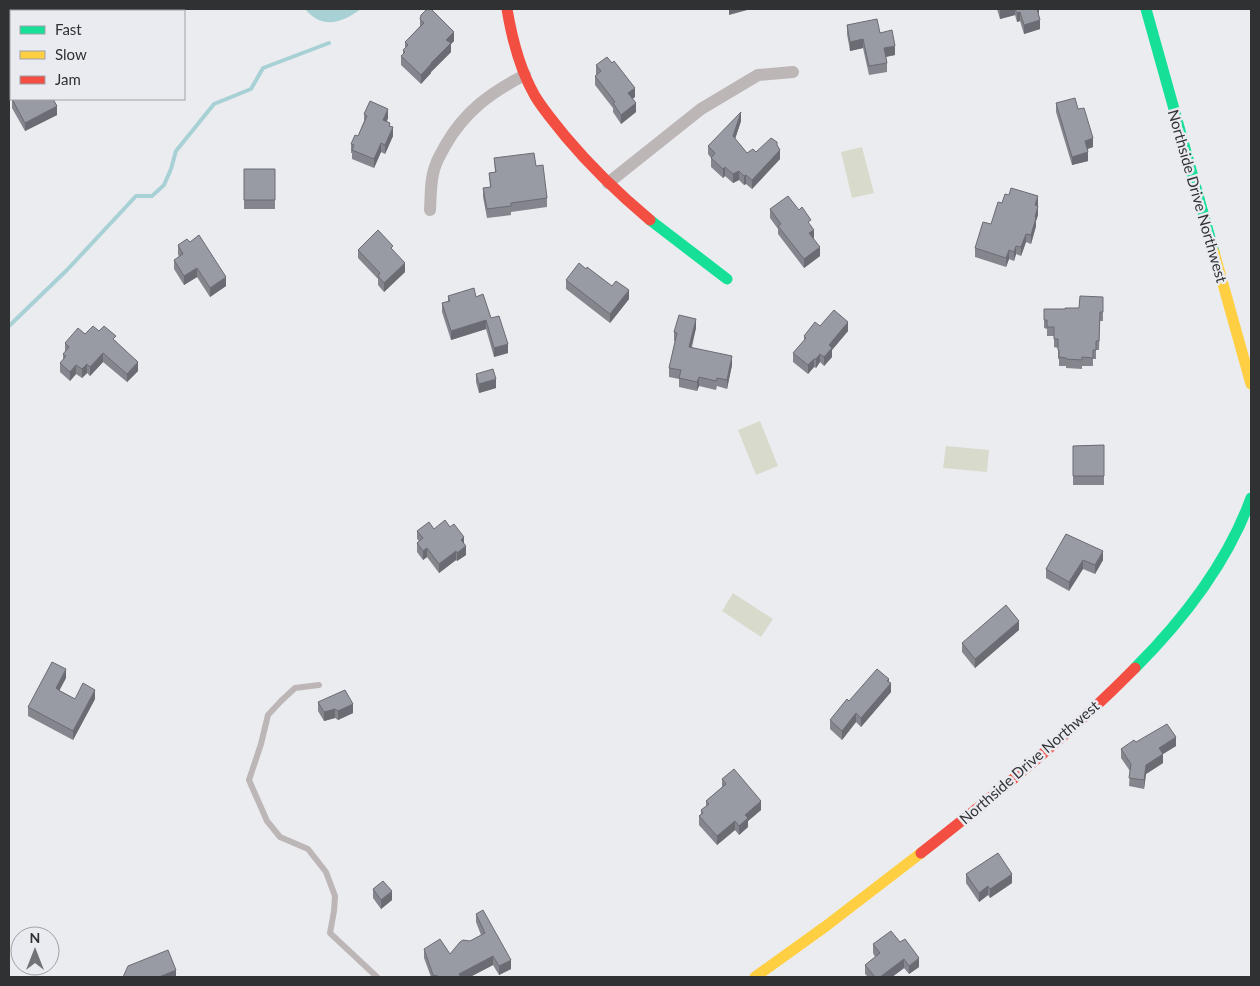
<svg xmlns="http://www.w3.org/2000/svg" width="1260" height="986" font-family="Lato,sans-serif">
  <rect width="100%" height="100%" fill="#ebecf0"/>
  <path fill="#d8dbcc" d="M862,147L874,193L852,198L841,152Z
    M760,421L778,466L756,475L738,430Z
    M946,446L989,450L987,472L943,468Z
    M733,593L773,619L761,637L722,611Z"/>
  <path fill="#a8d1d6" d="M305,9H361C342,23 322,30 305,9Z"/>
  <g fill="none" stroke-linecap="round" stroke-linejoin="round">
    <path stroke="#a8d1d6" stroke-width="4" d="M9,326L67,270L136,196H152L164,185L171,169L176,151L214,104L251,89L263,68L329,43"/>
    <path stroke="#bdb6b7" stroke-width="6" d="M319,685L295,688L281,701L268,715L261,744L249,780L267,821L280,837L308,849L326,872L335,896L334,911L330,933L377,977"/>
    <path stroke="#bdb6b7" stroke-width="12" d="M608,183L701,109L758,75L793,72
      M430,210C431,195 430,178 436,164C438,158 442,152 445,146C464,112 491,92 525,75"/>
    <path stroke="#16e098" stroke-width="11" d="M1146,9L1214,252
      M650,220L727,279
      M1135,668C1184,619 1227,564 1251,498"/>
    <path stroke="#ffcf43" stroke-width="11" d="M1214,252L1251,384
      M755,977L826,926L921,853"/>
    <path stroke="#f24e42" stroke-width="11" d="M507,9C512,39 520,70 535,96C544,111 555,123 565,136C591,167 619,194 650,220
      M921,853C995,795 1069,735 1135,668"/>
  </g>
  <path fill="#84858d" d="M997,9H1041L1039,10V16L1040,29L1024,34L1020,21L1017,22L1015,15L1000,19Z
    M420,19L454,41L451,44V52L431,72V73L421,84L401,65V56L403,54V50L405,49V42L420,26Z
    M847,25L880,33L895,55L886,57L887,63V72L869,75L863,48L850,51L847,34Z
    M596,65L635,97L633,98L636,112L621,124L613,112V108L595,85V76L596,75Z
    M12,99L57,115L25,131L12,108Z
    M1056,103L1078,109L1093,147L1087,149L1088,161L1072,165L1056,112Z
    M364,114L388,118L387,121L390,126L393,136L385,154L381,152L374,168L352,159V153H351V144L358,136L364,121Z
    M741,121L735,139L747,153L756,152L777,145L780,159L752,189L746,184L744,185L739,180L733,183L725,176L723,178L711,167V158L708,154V146Z
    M494,158L536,166L547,198V207L511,212V215L487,218L483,197V188L490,187L489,173L495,172Z
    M244,169H275V209H244Z
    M1002,203L1037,206L1038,215L1036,221V226L1031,244L1026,242L1021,256L1016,254L1014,261L1009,259L1006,267L975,257V248L991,224Z
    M770,209L811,226L814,239L820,256L804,268L778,234V229L770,218Z
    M178,245L226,286L210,297L197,277L184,285L174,269V260L179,257L178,254Z
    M358,250H393L405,272L384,292L378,285V279L358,258Z
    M586,269L629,299L610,323L566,289V280Z
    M448,296L476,297L491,318L508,353L494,357L486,329L451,340L442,312V303L448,301Z
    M1103,297V321H1100L1099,350H1096V359H1093V366H1082V369L1066,368V366H1059V359H1058V348L1054,347V336H1047V329L1044,328V320L1065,309L1079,308Z
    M820,326L848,331L832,350V357L824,366L820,362L816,368L814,367L808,374L793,362V353L804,341V336Z
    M696,328L692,347L732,365L727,389L717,386L716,390L699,386L697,391L679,387V379L669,377V368L675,341H674V332Z
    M99,331L116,341L138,371L127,382L103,362L90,376L87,373L82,378L76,374L70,381L60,372V363L63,360V354L65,352V343L85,334Z
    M476,374L496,388L479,393L476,382Z
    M1104,445V485H1073V446Z
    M434,529L464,544L466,555L457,561L456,560L439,573L427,557L423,560L417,552V543L419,541L417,539V531Z
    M1066,534L1103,560L1095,574L1083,569L1069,591L1046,578V569Z
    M1019,630L975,668L962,652V643Z
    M66,678L59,690L75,699H95L73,740L28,716V707Z
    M889,682L891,692L861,727L856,722L842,740L830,729V720L849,701Z
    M318,702L353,713L338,720L335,718L324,721L318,711Z
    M1136,742L1176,746L1163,754V763L1146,774L1144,789L1129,786L1130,771L1121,758V749Z
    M722,779L761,810L748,821V827L739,835L735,830L717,845L699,825V816L701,814V810L706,806V801L722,787Z
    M966,874L1012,883L990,898L988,895L979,902L966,883Z
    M373,889L392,900L381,909L373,898Z
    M476,914L511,969L499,975L493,965L470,977H431L424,958V949L450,954L470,941L481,935L476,922Z
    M873,944L919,967L909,974L904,968L892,977H868L865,974V965L875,957L873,953Z"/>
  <path fill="#6b6c73" d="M729,9H751L729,15Z
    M1006,9H1015V15L1000,19V10Z
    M1036,9H1041L1039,10V16L1036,17Z
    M1020,12V21L1017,22V13Z
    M1040,20V29L1024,34V25Z
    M454,32V41L451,44V52L431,72V73L421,84V75L431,63L446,40Z
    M863,39V48L850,51V42Z
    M895,46V55L884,57V48Z
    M635,88V97L628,102V93Z
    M636,103V112L621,124V115Z
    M57,106V115L25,131V123Z
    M388,109V118L383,129V120Z
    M741,112V121L733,145V136Z
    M393,127V136L385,154V145Z
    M1093,138V147L1085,150V141Z
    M381,143V152L374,168V159Z
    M780,150V159L752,189V180Z
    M1088,152V161L1072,165V157Z
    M725,167V176L723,178V169Z
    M739,171V180L733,183V174Z
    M746,175V184L744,185V176Z
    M1038,196V205L1035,214V205Z
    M1038,206V215L1036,221V226L1031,244V235L1035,217Z
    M814,230V239L809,233Z
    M1026,234V242L1021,256V247Z
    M1016,246V254L1014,261V252Z
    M820,247V256L804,268V259Z
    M1009,250V259L1006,267V258Z
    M405,263V272L384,292V283Z
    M197,268V277L184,285V276Z
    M226,277V286L210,297V288Z
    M629,290V299L610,323V314Z
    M696,319V328L689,355V347Z
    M486,320V329L451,340V331Z
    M848,322V331L832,350V357L824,366V357L829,345Z
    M508,344V353L494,357V348Z
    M103,353V362L90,376V367Z
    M820,354V362L816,368V359Z
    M732,356V365L727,389V380Z
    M814,359V367L808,374V365Z
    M138,362V371L127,382V374Z
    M87,364V373L82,378V369Z
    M76,365V374L70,381V372Z
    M699,377V386L697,391V382Z
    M496,379V388L479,393V384Z
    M464,537V546L461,540Z
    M466,546V555L457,561V553Z
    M427,548V557L423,560V551Z
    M456,551V560L439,573V564Z
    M1103,551V560L1095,574V565Z
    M1083,560V569L1069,591V582Z
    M1019,621V630L975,668V659Z
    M66,669V678L56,697V688Z
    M889,679V685L891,683V692L861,727V718Z
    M95,690V699L73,740V731Z
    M353,704V713L338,720V711Z
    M335,709V718L324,721V712Z
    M856,713V722L842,740V731Z
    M1176,737V746L1163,754V763L1146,774L1144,789V780L1146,765L1159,748Z
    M761,801V810L748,821V827L739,835V826L745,815Z
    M735,821V830L717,845V836Z
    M1012,874V883L990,898V889Z
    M988,886V895L979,902V893Z
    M392,891V900L381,909V900Z
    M493,956V965L470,977H459V974Z
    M919,958V967L909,974V966Z
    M904,959V968L892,977H880Z
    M511,960V969L499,975V966Z
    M176,970V977H159Z"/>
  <path fill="#999ba4" stroke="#6b6c73" d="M427,9L428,10L431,9L454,32L446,40L451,43L431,63V64L421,75L401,56L405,52L403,50L408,45L405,42L424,23L420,19L421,15Z
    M1015,9H1037L1040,20L1024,25L1020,12L1017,13Z
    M877,19L880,33L892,30L895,46L884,48L887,63L869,66L863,39L850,42L847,25Z
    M607,57L612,63L614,61L635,88L628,93L636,103L621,115L613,103L615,102L595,76L601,71L596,65Z
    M1075,98L1078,109L1084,108L1093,138L1085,141L1088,152L1072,157L1056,103Z
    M12,99H53L57,106L25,123Z
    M370,101L388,109L383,120L390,123L389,126L393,127L385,145L381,143L374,159L352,150L354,145L351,144L355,135L358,136L367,116L364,114Z
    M741,112L733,136L747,153L753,149L756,152L771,138L777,142V145L780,150L752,180L746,175L744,176L739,171L733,174L725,167L723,169L711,158L715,153L708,146Z
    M534,153L536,166L543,165L547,198L511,203V206L487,209L483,188L491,187L489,173L496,172L494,158Z
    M244,169H275V200H244Z
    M1011,188L1038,196L1035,205L1038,206L1035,217L1036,218L1031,235L1026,234L1021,247L1016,246L1014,252L1009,250L1006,258L975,248L983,222L991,224L998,202L1002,203L1005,194L1009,195Z
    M788,196L799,210L802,207L811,220L808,222L814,230L809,233L820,247L804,259L778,226L781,224L770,209Z
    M378,230L393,246L391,248L405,263L384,283L378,276L380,273L358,250Z
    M199,235L226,277L210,288L197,268L184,276L174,260L183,254L178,245L187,239L190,242Z
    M579,263L586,269L587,267L612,286L616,281L629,290L610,314L566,280Z
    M474,288L476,297L483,294L491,318L499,316L508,344L494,348L486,320L451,331L442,303L450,301L448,296Z
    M1080,296L1103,297V312H1100L1099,341H1096V350H1093V358L1082,357V360L1066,359V358L1059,357V350H1058V339H1054V327H1047V320H1044V309H1065V308H1079Z
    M834,310L848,322L829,345L832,348L824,357L820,354L816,359H814L808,365L793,353L806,338L804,336L815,322L820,326Z
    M679,315L696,319L689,347L732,356L727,380L717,378L716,381L699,377L697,382L679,378L681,370L669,368L677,333L674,332Z
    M93,326L99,331L104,326L116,336L113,339L138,362L127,374L103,353L90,367L87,364L82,369L76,365L70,372L60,363L66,356L63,354L69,347L65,343L78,328L85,334Z
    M493,369L496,379L479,384L476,374Z
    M1104,445V476H1073V446Z
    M445,520L450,527L454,524L464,537L461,540L466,546L457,553L456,551L439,564L427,548L423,551L417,543L423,538L417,531L429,522L434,529Z
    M1066,534L1103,551L1095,565L1083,560L1069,582L1046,569Z
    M1006,605L1019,621L975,659L962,643Z
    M52,662L66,669L56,688L60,691L75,699L83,683L95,690L73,731L28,707Z
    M877,669L889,679L887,681L891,683L861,718L856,713L842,731L830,720L847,699L849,701Z
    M345,690L353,704L338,711L335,709L324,712L318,702Z
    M1167,724L1176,737L1159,748L1163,754L1146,765L1144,780L1129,778L1131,764L1121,749L1134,740L1136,742Z
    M734,769L761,801L745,815L748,818L739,826L735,821L717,836L699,816L703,813L701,810L709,804L706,801L726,784L722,779Z
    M998,853L1012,874L990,889L988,886L979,893L966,874Z
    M383,881L392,891L381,900L373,889Z
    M483,910L511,960L499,966L493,956L459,974L461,977H441L433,975L424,949L440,939L450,954L460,942L463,940L470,941L485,933L476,914Z
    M891,931L900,942L905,939L919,958L909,966L904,959L880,977H875L865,965L880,953L873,944Z
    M168,950L176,970L159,977H123L128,966Z"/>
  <g text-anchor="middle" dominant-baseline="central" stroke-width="5" stroke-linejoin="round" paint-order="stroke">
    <g font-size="15" fill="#303133" stroke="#eaebf1">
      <text transform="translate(1198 196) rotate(74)">Northside Drive Northwest</text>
      <text transform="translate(1029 762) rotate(-41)">Northside Drive Northwest</text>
    </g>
  </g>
  <rect width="1260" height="986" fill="none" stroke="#303133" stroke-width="20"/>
  <rect x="10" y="10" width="175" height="90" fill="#eaebf1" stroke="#a0a1a5"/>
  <rect x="20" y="26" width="25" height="8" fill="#16e098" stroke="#a0a1a5"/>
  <text x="55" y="35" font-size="15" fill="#303133">Fast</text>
  <rect x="20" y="51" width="25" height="8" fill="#ffcf43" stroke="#a0a1a5"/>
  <text x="55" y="60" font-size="15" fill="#303133">Slow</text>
  <rect x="20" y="76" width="25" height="8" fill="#f24e42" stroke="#a0a1a5"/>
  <text x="55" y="85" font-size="15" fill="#303133">Jam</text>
  <g transform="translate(35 951)"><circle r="24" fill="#eaebf1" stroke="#a0a1a5"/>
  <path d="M0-4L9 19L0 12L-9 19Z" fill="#717275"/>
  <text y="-8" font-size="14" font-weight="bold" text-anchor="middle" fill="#303133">N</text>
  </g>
</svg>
